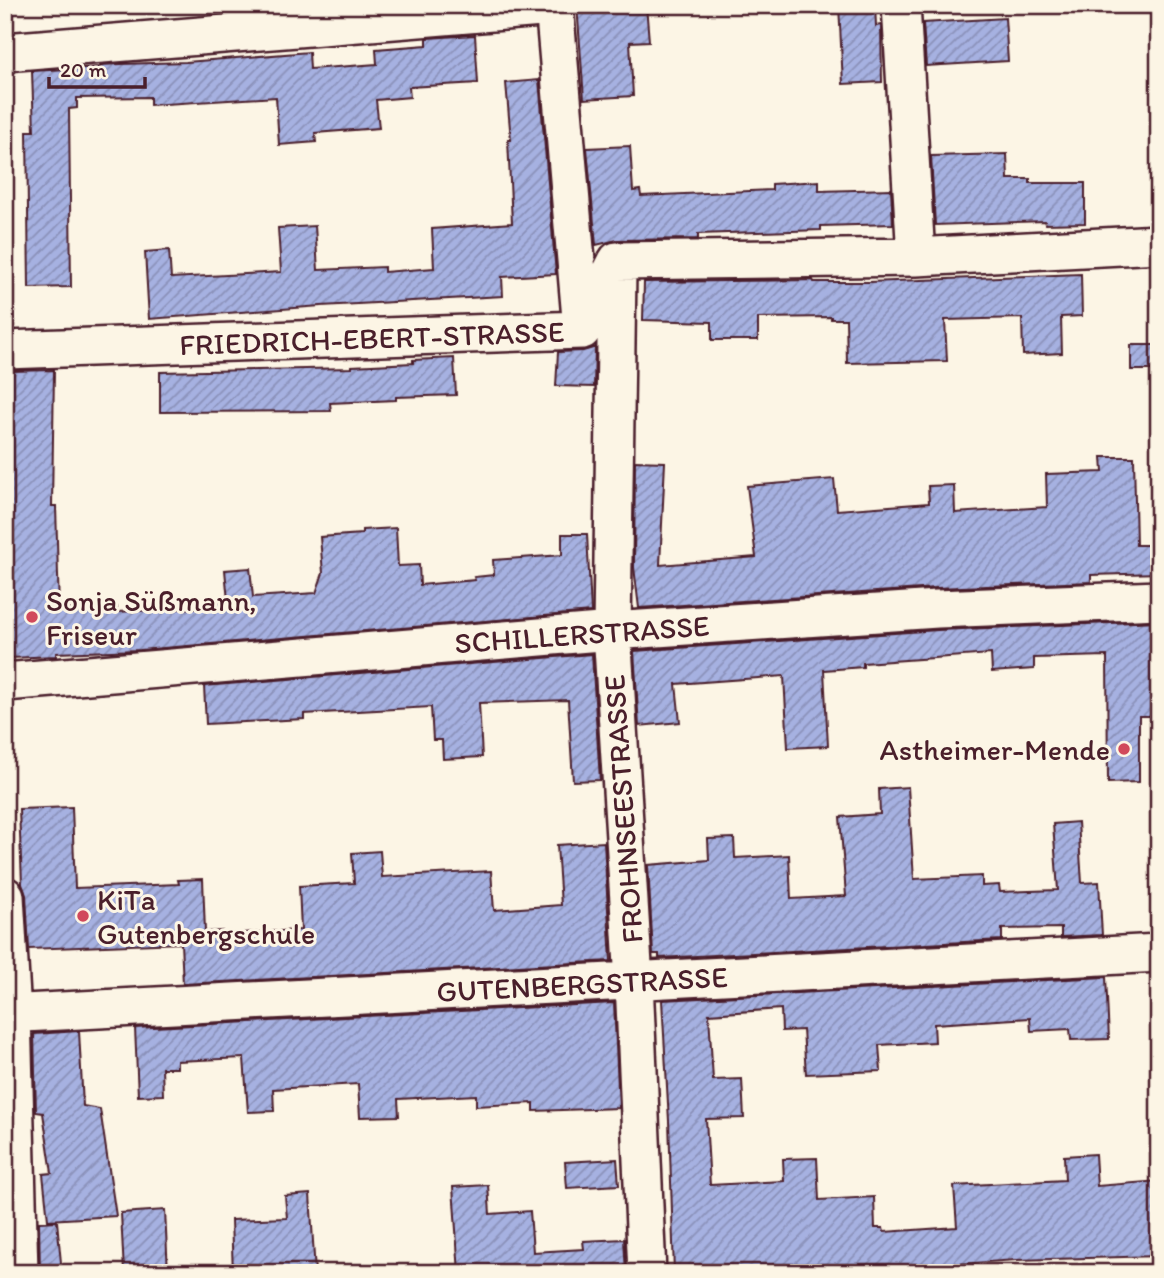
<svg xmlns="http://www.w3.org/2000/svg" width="1164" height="1278" font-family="Itim,sans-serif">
  <defs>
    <pattern id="building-hatch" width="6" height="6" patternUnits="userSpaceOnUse" patternTransform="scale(1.75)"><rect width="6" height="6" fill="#a6b1e1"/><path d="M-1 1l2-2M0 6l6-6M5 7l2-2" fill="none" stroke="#898fb7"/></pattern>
  </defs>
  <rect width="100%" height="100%" fill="#fcf5e5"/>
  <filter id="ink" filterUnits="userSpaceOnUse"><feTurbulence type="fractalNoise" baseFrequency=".0143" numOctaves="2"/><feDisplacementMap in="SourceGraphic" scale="14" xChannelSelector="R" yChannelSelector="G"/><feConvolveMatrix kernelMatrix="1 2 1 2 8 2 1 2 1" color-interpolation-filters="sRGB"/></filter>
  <g filter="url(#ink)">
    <path fill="url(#building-hatch)" stroke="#4a1f2b" stroke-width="2" d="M577,5H646L649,41L630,42L633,96L584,99Z
      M839,5H875L876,26L881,25L882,82L843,84Z
      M1005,18L1008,61L926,66L923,23Z
      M475,35L478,83L409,87L410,97L376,100L379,128L315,133L316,142L279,145L276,97L150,105V97L77,98V108L69,109L71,287L29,288L27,131H34L32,71L101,67L100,65L121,64L186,62L309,52L310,69L377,64L376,49L427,45V38Z
      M539,80L556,274L502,277L503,296L321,306L149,319L145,252L169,250L171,278L281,272L278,228L315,226L318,270L384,267V272L434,268L432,229L512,223L508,140H511L506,83Z
      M630,146L633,191L640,190L641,196L772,190V184L819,181V191L891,189L893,224L821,226V230L698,234V239L617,240L596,245L587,148Z
      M1007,154L1008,179H1030V183H1085V223L1046,224L1045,221L935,225L931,156Z
      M1081,274L1082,316L1061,317L1062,353L1023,355L1022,318L945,320L947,361L847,363L846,319H831V317L758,318V340H712V322L643,320L644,282L813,280L814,282H869Z
      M1131,345H1159V370H1131Z
      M593,348H595L594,387L556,386L558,352L583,351Z
      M454,358L456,395L396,397V400L330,403L331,411L160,412V372L352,368V366L413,363V360Z
      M54,370L52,506H56L59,610L117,607V612L214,607V603L228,601L225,570L250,568L253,597L316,593L323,573L320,537L362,534V530L396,528L398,566L419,565L420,585L475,580L474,577L494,575L493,560L562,555V534H587L591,612L140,650L56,653V656L10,658L8,506H10L11,371Z
      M1102,457H1134L1136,545H1159V573L1091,575V582L936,588L639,608L634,567L635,461L665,462L660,565L756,557L747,486L834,479L837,510L929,503L928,486L954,485L955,513L1047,507L1046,474L1103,472Z
      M1159,621V716H1139V782L1108,783L1107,656L1034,658V669L992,672L991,654L863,663V667L824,670L828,746L788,748L784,676L676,684L680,722L639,726L634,651L938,630Z
      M592,654L600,780L573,781L568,700L479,703L482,757L443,759L442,740H433L431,707L304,714V719L206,724L204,686Z
      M908,787L914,879L982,876V886L999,885L1000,892L1058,890L1053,824L1078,822L1082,883L1099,882L1102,935L1061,937V928L1002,929V940L659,958V954H653L648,865L709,860L708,839L734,838L735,858L789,855L791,899L846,896L840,817L880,814L879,789Z
      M72,807L75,888L179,884L178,880L203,879L205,932L222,931V934L301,930L299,886L354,883L352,853L380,851L382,877L491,871L494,910L561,905L557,845L604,842L611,961L183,984L181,943L29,949L26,895L22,884L19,809Z
      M1106,977L1109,1039L1071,1040L1070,1029L1031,1031L1030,1018L934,1024L935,1042L879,1045L881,1071L806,1074L803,1030L782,1031L781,1009L709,1014L713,1080L742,1079L744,1118L706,1119L710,1185L784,1181L783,1159L817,1158L819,1200L874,1197L875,1228H883L884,1232L957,1227L954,1186L1065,1180L1064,1156L1095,1154L1097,1186L1159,1181V1256L1016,1260L835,1273H674L669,1121L662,1000Z
      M614,1003L619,1108L534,1111V1103L476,1106V1095L398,1099L399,1116L360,1117L358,1084L273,1089L274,1111L248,1112L244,1058L177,1061V1068H162L163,1095L138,1096L135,1028Z
      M79,1031L83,1106L100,1109L116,1216L48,1220L43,1174L52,1173L43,1113L36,1112L34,1034Z
      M617,1159L619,1185L567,1188L565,1162Z
      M488,1185L490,1214L530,1211L533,1252L584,1249L583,1241L624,1239L626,1273H459L453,1187Z
      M310,1194L315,1273H233L231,1220L287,1218L285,1196Z
      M165,1210L168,1273H124L121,1213Z
      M57,1221L62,1273H40L39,1222Z"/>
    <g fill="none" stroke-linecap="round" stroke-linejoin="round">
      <defs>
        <path id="minor" d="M554,5L582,330
          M901,5L916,257
          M5,52L554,7
          M617,270L612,631L634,981L647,1273
          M5,350L582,330L617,261L916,257L1159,244
          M5,682L612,631L937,609L1159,600
          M5,896L12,1014L19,1273
          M5,1014L1159,953"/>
      </defs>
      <use href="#minor" stroke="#4a1f2b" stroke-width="42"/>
      <use href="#minor" stroke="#fcf5e5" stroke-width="37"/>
    </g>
  </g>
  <g fill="#d1495b" stroke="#fcf5e5" stroke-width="2.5">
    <circle cx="32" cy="617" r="7"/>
    <circle cx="1124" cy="749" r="7"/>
    <circle cx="83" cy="916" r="7"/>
  </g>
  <g text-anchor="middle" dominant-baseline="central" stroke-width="6" stroke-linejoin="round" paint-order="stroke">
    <g font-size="30" fill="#4a1f2b" stroke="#fcf5e5">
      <text transform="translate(372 338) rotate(-2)">FRIEDRICH-EBERT-STRASSE</text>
      <text transform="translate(582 634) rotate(-4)">SCHILLERSTRASSE</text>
      <text transform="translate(623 809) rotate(-94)">FROHNSEESTRASSE</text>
      <text transform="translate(582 984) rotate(-3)">GUTENBERGSTRASSE</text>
    </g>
    <g font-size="30" fill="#4a1f2b" stroke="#fcf5e5" text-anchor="start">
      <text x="46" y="600">Sonja Süßmann,<tspan x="46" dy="34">Friseur</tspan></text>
      <text x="1110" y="749" text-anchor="end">Astheimer-Mende</text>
      <text x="97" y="899">KiTa<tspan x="97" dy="34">Gutenbergschule</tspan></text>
    </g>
  </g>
  <rect width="1164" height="1278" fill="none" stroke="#fcf5e5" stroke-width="28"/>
  <rect x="14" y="14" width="1136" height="1250" fill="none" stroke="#4a1f2b" stroke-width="2.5" filter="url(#ink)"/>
  <path d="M49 77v10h96v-10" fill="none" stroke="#4a1f2b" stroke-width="3.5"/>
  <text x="60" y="77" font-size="21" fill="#4a1f2b" stroke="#fcf5e5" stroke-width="5" paint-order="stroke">20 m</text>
</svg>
